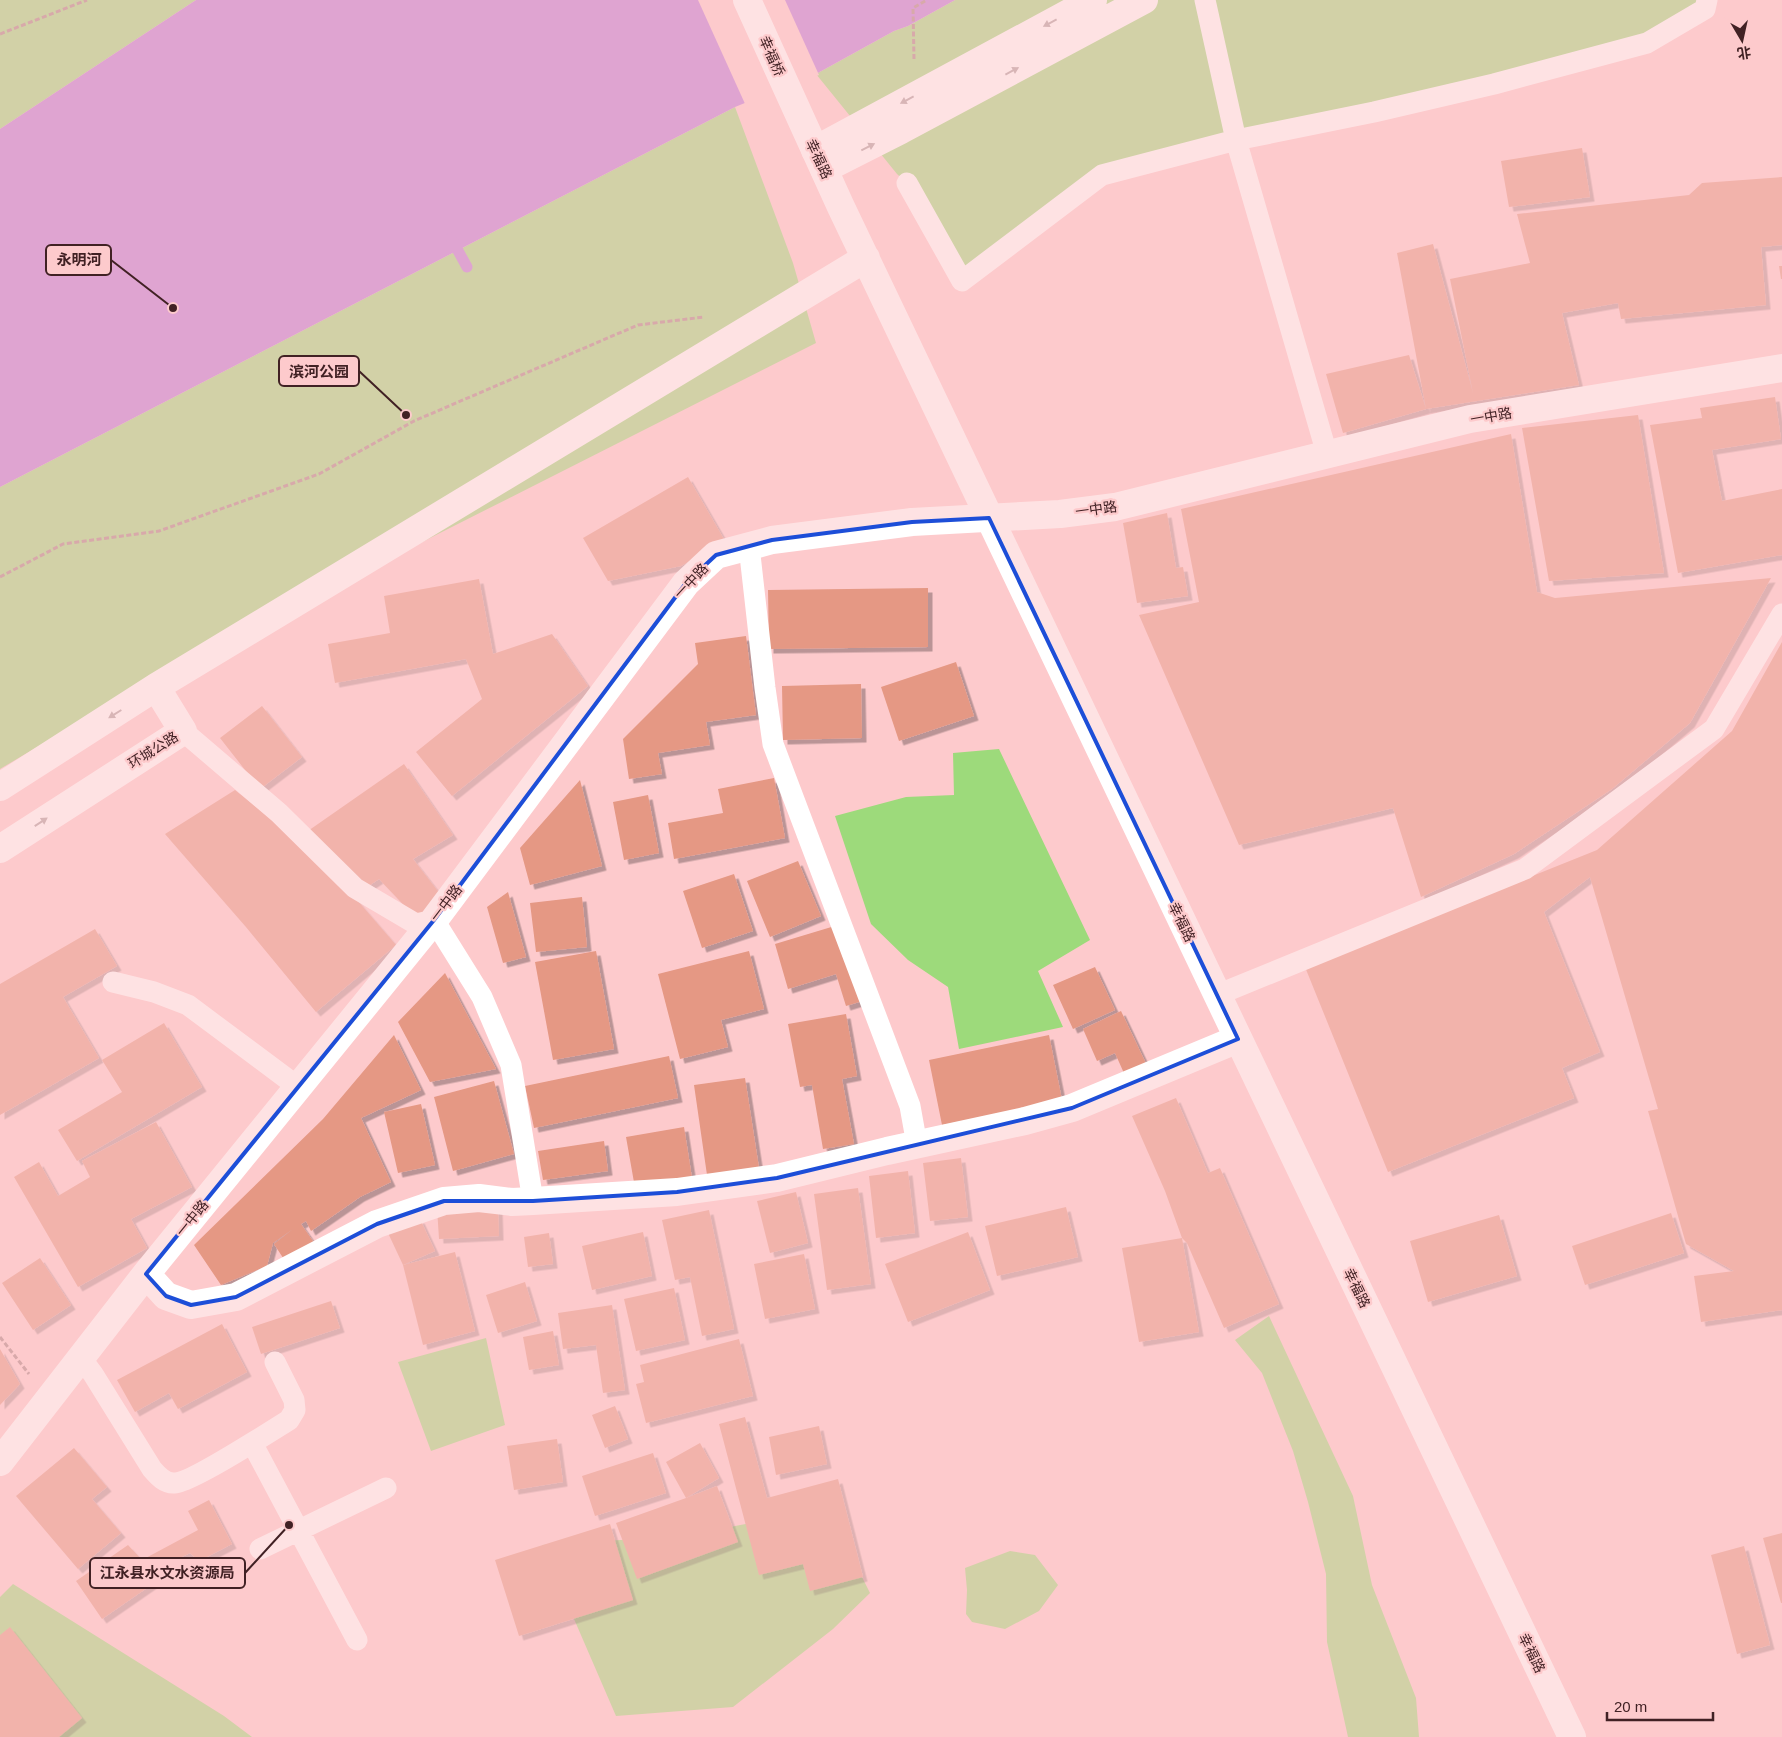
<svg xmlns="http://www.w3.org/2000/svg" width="1782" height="1737" font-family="Helvetica,'Noto Sans SC',sans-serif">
  <defs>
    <filter id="shadow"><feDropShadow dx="4.5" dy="4.5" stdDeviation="0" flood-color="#0004"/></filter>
  </defs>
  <rect width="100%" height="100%" fill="#fdcacc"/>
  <path fill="#9dda7b" d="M0,0H196L0,129Z
    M955,0H1707L1647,43L1102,175L962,281L907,183L897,174L816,74L894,31L908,26Z
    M735,107L793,263L816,343L159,675L0,769V487Z
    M999,749L1090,940L1038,971L1063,1027L959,1049L948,987L908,960L871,924L835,816L906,797L954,795L953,753Z
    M1269,1316L1353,1496L1372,1585L1416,1698L1419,1737H1348L1327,1642L1326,1574L1308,1502L1293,1451L1262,1373L1235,1340Z
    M486,1338L505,1425L431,1451L398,1362Z
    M822,1497L870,1593L833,1629L733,1707L616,1716L542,1545L683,1536L782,1517Z
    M1010,1551L1035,1555L1058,1585L1039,1611L1005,1629L972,1622L966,1614L967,1590L965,1568Z
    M13,1584L224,1716L252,1737H0V1597Z"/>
  <path fill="#ba76d8" d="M196,0H955L908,26L894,31L816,74L735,107L0,487V129Z"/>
  <path fill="#fdcacc" d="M698,0H785L819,75L746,106Z"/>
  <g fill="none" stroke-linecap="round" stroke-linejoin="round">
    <path stroke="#ba76d8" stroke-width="11" d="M451,238L467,267"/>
  </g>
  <path fill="#e59884" filter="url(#shadow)" d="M1582,148L1590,197L1509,207L1501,161Z
    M1782,177V245L1761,247L1766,305L1621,319L1618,303L1562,313L1579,385L1426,409L1343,433L1326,374L1409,355L1426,409L1397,253L1433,244L1473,393L1450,279L1530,263L1517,214L1689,195L1702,183Z
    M1779,266H1782V279H1781Z
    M1775,397L1781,439L1712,450L1722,501L1782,489V555L1678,573L1650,425L1702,418L1700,408Z
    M1638,415L1664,573L1549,581L1522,428Z
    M1511,434L1537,592L1555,598L1771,578L1690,723L1612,789L1514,854L1421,897L1393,808L1239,845L1139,615L1199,602L1181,509Z
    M688,477L725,541L681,566L608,581L583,538Z
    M1167,513L1176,568L1183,567L1188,596L1137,603L1123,523Z
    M479,579L493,654L552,634L588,686L452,796L416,752L482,699L466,659L335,683L328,644L390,633L384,596Z
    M928,588V647L769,649L768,590Z
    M746,636L756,715L706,722L710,745L658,753L662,774L629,779L623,739L698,664L695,643Z
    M1782,642V1310L1701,1322L1694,1276L1734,1271L1686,1244L1648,1111L1658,1109L1590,877L1544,912L1600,1052L1562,1068L1574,1098L1388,1172L1305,967L1597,850L1732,731Z
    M956,662L974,716L899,741L881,687Z
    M861,684L862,738L783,740L782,686Z
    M262,706L302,757L260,789L220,738Z
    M404,764L453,835L413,859L444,899L417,919L379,879L364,889L305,833Z
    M774,778L785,838L674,859L668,823L723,813L718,789Z
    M580,780L602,866L530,885L520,848Z
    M235,790L324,862L396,945L316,1012L246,927L165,834Z
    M648,795L659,853L624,860L613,802Z
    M798,861L821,916L770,937L747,881Z
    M734,874L753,931L702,948L683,891Z
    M508,892L526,957L503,963L487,907Z
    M582,897L587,947L536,952L530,903Z
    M838,925L862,1001L846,1006L836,974L788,989L775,944Z
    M95,929L117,966L63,997L99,1058L0,1115V984Z
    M596,951L614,1049L553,1060L535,962Z
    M749,951L764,1009L721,1020L728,1047L680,1059L658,974Z
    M1095,967L1115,1010L1073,1029L1053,985Z
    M445,973L496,1069L430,1082L398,1022Z
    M1121,1011L1149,1070L1127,1080L1115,1053L1097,1061L1083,1029Z
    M846,1014L857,1076L842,1079L854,1144L823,1149L812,1085L800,1087L788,1024Z
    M164,1023L202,1087L77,1161L58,1130L122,1092L102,1060Z
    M394,1035L421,1090L361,1118L391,1182L360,1197L311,1231L306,1221L301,1224L315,1244L287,1264L274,1244L293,1229L273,1243L267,1266L221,1285L194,1245L323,1119Z
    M1049,1035L1062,1100L942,1125L929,1060Z
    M669,1056L678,1098L534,1128L525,1086Z
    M745,1078L759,1168L707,1175L694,1085Z
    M494,1081L514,1154L453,1171L434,1097Z
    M1176,1098L1208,1173L1220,1168L1279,1304L1224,1328L1187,1243L1182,1238L1165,1191L1132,1116Z
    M421,1104L435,1165L398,1173L384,1112Z
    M156,1122L192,1187L131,1219L147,1248L78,1287L14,1177L39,1162L58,1196L90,1177L82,1161Z
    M684,1127L692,1178L635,1188L626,1137Z
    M604,1141L608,1171L543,1180L538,1151Z
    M961,1158L968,1217L930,1221L923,1163Z
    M908,1171L915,1233L876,1238L869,1176Z
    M858,1188L871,1284L827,1290L814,1194Z
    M796,1192L808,1243L770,1253L757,1201Z
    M498,1205L499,1236L439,1239L437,1208Z
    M1066,1207L1078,1257L997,1276L985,1226Z
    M709,1210L734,1329L702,1336L690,1277L675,1280L662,1220Z
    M1671,1213L1684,1253L1585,1285L1572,1246Z
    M1499,1215L1517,1276L1428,1302L1410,1241Z
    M420,1219L435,1251L403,1265L455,1252L475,1331L423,1345L403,1265L388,1233Z
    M643,1232L652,1276L592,1290L582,1246Z
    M968,1232L990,1290L908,1322L885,1264Z
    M549,1233L553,1264L528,1267L524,1237Z
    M1182,1238L1199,1332L1139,1342L1122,1248Z
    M804,1254L815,1309L765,1319L754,1264Z
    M40,1258L71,1305L33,1330L2,1283Z
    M525,1282L537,1321L498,1333L486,1295Z
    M674,1288L685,1340L636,1351L624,1299Z
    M331,1301L340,1328L261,1354L252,1327Z
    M612,1305L625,1390L603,1393L596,1345L563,1349L558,1313Z
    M222,1324L247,1372L178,1409L169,1393L135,1412L117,1380Z
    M553,1331L559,1365L529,1370L523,1337Z
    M739,1339L753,1396L646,1423L636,1384L644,1382L640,1365Z
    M0,1349L20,1384L0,1405Z
    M615,1406L628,1439L605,1448L592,1415Z
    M745,1417L767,1498L838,1479L863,1577L810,1591L803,1564L759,1575L719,1424Z
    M819,1426L827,1464L776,1475L769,1437Z
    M557,1439L563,1482L514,1490L507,1446Z
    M700,1443L719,1478L686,1498L717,1486L738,1542L637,1579L616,1523L686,1498L666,1462Z
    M74,1448L107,1487L92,1499L121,1533L78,1569L16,1496Z
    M653,1453L666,1493L595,1516L582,1476Z
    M209,1500L232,1544L199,1561L190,1553L149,1573L154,1583L102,1619L76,1581L128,1545L142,1560L198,1530L188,1511Z
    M610,1524L633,1600L519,1636L495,1560Z
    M1782,1533V1603H1781L1763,1538Z
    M1744,1546L1770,1645L1737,1654L1711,1555Z
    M10,1627L82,1718L59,1737H0V1635Z"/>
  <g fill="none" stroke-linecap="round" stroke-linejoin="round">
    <path stroke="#aa8082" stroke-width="3" stroke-dasharray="5 2.5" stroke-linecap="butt" d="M0,34L87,0
      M914,59L913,8L927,0
      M0,577L63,544L159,531L319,474L414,421L638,325L704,317
      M0,1337L29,1374"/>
    <path stroke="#fff" stroke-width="21" d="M1205,0L1236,140L1327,454
      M907,183L962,281L1102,175L1236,140L1374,112L1494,84L1647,43L1705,9L1707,0
      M749,546L765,688L773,744L910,1106L917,1145
      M183,731L279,813L355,888L416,924L434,920L482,997L511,1065L533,1201
      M113,982L154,992L188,1005L298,1087
      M1217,995L1525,869L1714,729L1782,614
      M81,1358L93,1374L152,1469C158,1476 165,1484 175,1483C187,1483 239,1451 252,1443L357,1640
      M252,1443L289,1420L295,1410L294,1400L275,1362
      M260,1549L386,1488"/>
    <path stroke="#fff" stroke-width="28" d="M815,150L1093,0
      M824,169L901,130L1144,0
      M146,1274L166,1296L191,1305L236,1297L377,1224L444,1201L479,1198L512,1202L533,1201L677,1192L777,1178L887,1151L1025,1121L1072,1108L1238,1039
      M0,1462L146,1274L434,920L686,583L716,555L772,540L912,522L1060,514L1115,507L1470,419L1782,368"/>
    <path stroke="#fff" stroke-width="28" d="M747,0L841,207L1572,1737
      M0,787L156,687L866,258
      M0,849L183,731L156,687"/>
  </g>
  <defs><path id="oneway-solid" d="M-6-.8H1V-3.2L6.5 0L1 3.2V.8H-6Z" transform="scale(1.25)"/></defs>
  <g fill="#aa9b9c">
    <use href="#oneway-solid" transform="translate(1050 23) rotate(152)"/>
    <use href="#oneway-solid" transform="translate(1012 71) rotate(-28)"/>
    <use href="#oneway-solid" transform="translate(907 100) rotate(152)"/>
    <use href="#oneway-solid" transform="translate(868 147) rotate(-27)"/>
    <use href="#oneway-solid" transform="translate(115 714) rotate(148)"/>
    <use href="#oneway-solid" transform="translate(41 822) rotate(-33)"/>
  </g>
  <path d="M0 0H1782V1737H0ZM989,518L1238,1039L1072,1108L777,1178L677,1192L533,1201H444L377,1224L236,1297L191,1305L166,1296L146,1274L434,920L686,583L716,555L772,540L912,522Z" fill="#fdcacc" fill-opacity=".55" fill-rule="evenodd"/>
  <path fill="none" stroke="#1d4ed8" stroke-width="4" stroke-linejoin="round" d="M989,518L1238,1039L1072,1108L777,1178L677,1192L533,1201H444L377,1224L236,1297L191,1305L166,1296L146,1274L434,920L686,583L716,555L772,540L912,522Z"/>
  <g text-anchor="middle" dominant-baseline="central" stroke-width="4.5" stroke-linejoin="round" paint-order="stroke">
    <g font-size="14" fill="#412124" stroke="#fdcacc">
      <text transform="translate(772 56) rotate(66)">幸福桥</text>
      <text transform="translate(819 159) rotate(65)">幸福路</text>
      <text transform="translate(1491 416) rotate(-10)">一中路</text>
      <text transform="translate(1096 509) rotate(-8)">一中路</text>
      <text transform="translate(691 581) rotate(-47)">一中路</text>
      <text transform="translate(153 750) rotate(-32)">环城公路</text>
      <text transform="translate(446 903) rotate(-53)">一中路</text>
      <text transform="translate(1182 922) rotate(64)">幸福路</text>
      <text transform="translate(192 1218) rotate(-51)">一中路</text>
      <text transform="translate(1357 1288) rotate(64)">幸福路</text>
      <text transform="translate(1532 1653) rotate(64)">幸福路</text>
    </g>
  </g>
  <path fill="none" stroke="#412124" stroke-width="2" d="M173 308L111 260M406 415L359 371M289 1525L245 1573"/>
  <g fill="#412124" stroke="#fdcacc" stroke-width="2">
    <circle cx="173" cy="308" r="5"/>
    <circle cx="406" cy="415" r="5"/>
    <circle cx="289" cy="1525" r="5"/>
  </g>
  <g fill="#fdcacc" stroke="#412124" stroke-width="2">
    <rect x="46" y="245" width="65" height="30" rx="5"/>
    <rect x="279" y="356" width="80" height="30" rx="5"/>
    <rect x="90" y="1558" width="155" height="30" rx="5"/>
  </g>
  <g font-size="15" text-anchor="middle" font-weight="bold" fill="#412124">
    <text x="79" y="265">永明河</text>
    <text x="319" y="377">滨河公园</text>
    <text x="167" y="1578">江永县水文水资源局</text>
  </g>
  <g transform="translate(1742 40) rotate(171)" stroke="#fdcacc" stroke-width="4" paint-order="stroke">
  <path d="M0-4L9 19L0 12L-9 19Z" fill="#412124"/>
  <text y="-8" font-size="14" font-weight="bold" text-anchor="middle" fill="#412124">北</text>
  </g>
  <path d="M1607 1712v8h106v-8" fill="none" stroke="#412124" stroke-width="2.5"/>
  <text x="1614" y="1712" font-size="15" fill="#412124" stroke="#fdcacc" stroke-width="4" paint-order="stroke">20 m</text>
</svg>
